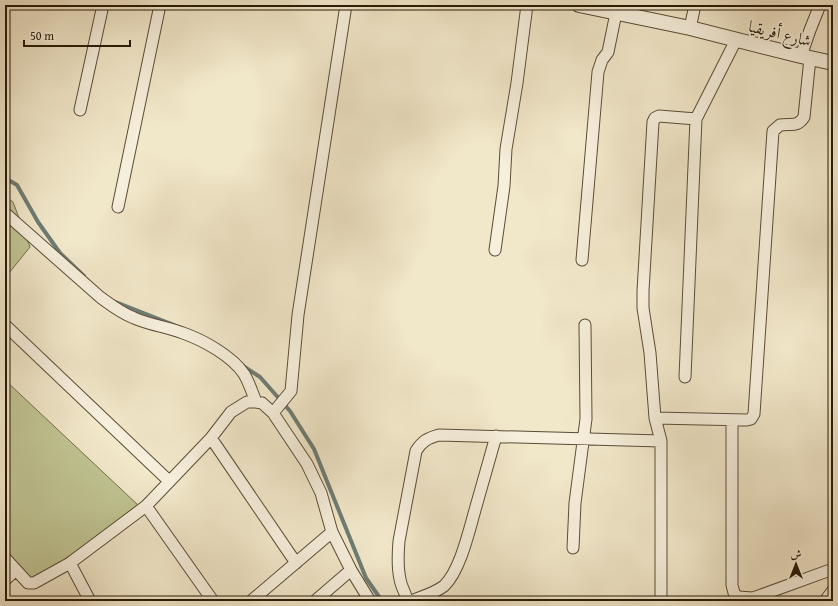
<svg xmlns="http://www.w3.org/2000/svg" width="838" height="606" font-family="'Gentium Book Plus',Amiri,serif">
  <rect width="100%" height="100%" fill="#f1e7c9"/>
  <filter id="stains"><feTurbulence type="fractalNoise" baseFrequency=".005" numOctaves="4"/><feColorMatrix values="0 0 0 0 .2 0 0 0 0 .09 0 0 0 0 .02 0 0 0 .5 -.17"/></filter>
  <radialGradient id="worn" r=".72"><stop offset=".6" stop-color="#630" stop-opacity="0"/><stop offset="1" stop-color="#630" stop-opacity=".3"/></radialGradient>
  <path fill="#c0c493" stroke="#746f4e" d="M5,196L13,202L30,247L5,278Z
    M5,380L139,506L26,587L5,565Z"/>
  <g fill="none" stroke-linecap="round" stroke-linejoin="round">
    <path stroke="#6e7c74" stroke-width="4" d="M5,178L17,185L38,222L60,253L84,276
      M113,301L174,325
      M243,366L260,377L290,411L314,449L366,578L382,601"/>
    <defs>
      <path id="minor" d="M690,28L695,5
        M801,56L810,30L820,5
        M80,110L103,5
        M118,207L160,5
        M5,213L100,297C111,305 121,313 134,318C150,325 167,327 183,333C203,340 232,356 244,374C249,382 252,392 256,402
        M495,250L504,186L506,149L517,83L527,5
        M582,260L598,72L602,60L608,52L616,13
        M5,325L169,481
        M685,377L696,119L736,40
        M273,413L291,391L298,315L346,5
        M655,418L747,420L751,419L754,414L773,131L780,125C791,123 797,128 804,117L810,58
        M732,420V585L734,593L738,597L753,598L833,569
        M211,438L296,563
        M146,506L213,601
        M573,548L575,503L586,419L585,325
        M5,558L16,570
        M70,563L90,601
        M5,580L16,570L28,583H34L70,563L146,506L211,438L231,412L247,402H256L262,403L273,413L307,464L321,493L332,532L351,570L370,601
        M251,601L332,532
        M315,601L351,570
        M407,601C406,593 401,587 400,579C397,566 398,553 399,541L416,451C422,441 428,438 439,435L661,441
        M411,601C421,597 435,593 444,586C460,571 469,531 475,510C482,485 489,461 496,436
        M661,601V441L655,418L650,353L643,308V291L653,122L655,118L659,116L696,119
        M825,601L833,590"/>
      <path id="tertiary" d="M579,5L690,28L801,56L833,63"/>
    </defs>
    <use href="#minor" stroke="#5a4d38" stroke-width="13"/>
    <use href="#tertiary" stroke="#5a4d38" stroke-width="16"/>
    <use href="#minor" stroke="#f6efdc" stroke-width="11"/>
    <use href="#tertiary" stroke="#f6efdc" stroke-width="14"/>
  </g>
  <g text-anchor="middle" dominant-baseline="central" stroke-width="3.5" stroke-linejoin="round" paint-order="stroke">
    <g font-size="16" fill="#281a08" stroke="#f6efdc">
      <text transform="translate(780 33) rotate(14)">شارع أفريقيا</text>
    </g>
  </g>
  <rect width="838" height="606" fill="none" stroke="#f1e7c9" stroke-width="20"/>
  <rect x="6" y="6" width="826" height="594" fill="none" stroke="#281a08" stroke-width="2"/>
  <rect x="10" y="10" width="818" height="586" fill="none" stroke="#281a08"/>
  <g transform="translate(796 564)" stroke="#f6efdc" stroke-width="3" paint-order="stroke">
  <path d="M0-3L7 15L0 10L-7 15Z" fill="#281a08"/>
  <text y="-6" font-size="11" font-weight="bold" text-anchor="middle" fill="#281a08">ش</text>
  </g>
  <path d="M24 40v6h106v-6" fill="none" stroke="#281a08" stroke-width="2"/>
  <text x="30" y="40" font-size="12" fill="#281a08" stroke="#f6efdc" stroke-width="3" paint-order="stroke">50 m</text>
  <rect width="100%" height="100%" filter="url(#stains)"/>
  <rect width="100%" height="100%" fill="url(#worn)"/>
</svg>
